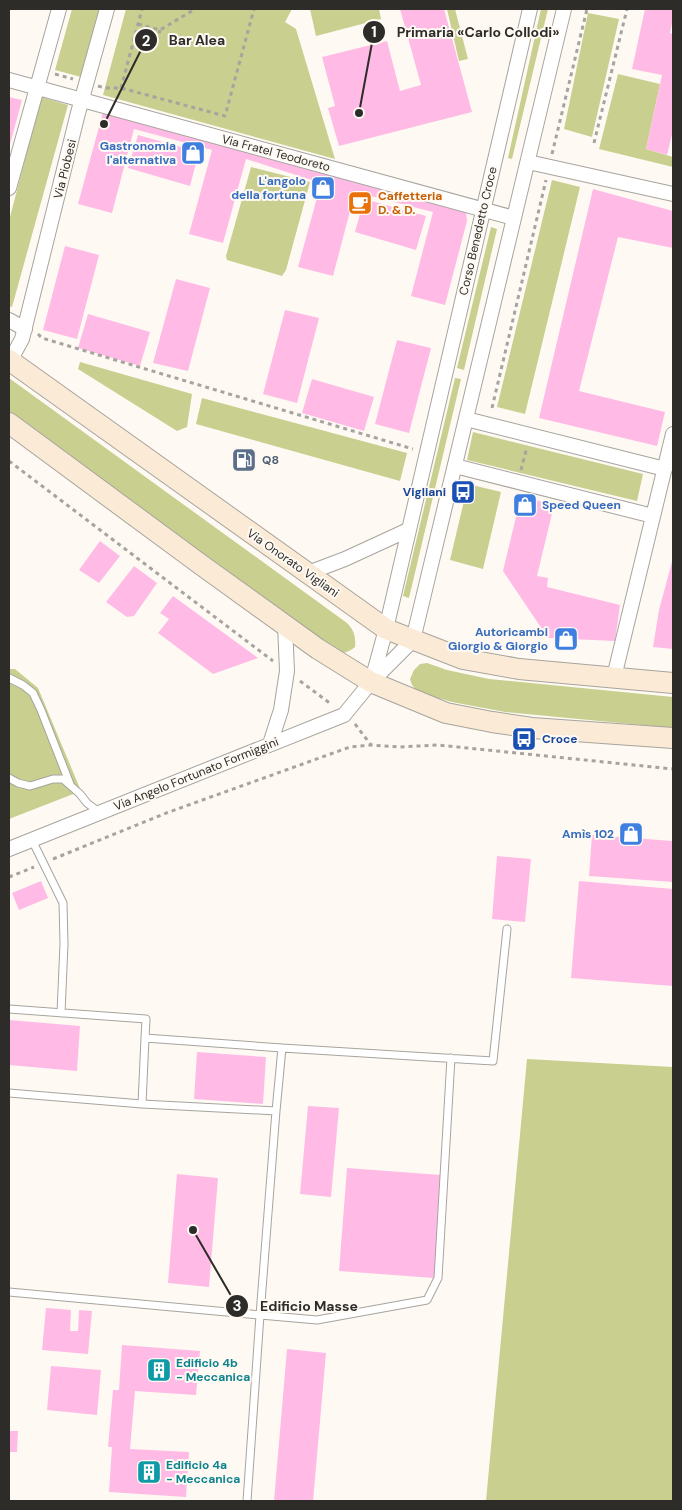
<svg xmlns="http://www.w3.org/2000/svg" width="682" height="1510" font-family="'DM Sans',sans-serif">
  <rect width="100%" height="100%" fill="#fefaf3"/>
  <path fill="#c9cf8f" d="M72,9H99L81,77L55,70Z
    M126,9H292L285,22L296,29L335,159L103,95Z
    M310,9H379L381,19L316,36Z
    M447,9H455L468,59L459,61Z
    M541,9H548L512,159L508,158Z
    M588,13L619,19L592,137L564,129Z
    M618,74L660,84L646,149L673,157V167L599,149Z
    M41,97L68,105L12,307L9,306V221Z
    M251,167L310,182L286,270L282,276L227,260L226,256Z
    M552,180L580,187L525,414L497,407Z
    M491,227L497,229L464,370L457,368Z
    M80,362L192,394L187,427L177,431L78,369Z
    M9,378L347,623C354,630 356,637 355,647C349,652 344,653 337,654L9,417Z
    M455,378L461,379L409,598L403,596Z
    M202,398L407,453L400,481L196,424Z
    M473,432L643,474L637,501L467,460Z
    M468,484L501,492L483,569L450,560Z
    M427,663L447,670L489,679L673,697V728L505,712L452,702L418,692L412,685L410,679L414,670L420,664Z
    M9,669H15L38,688L81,791L9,819Z
    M527,1059L673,1067V1501H486Z"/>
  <path fill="#ffbbe6" d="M400,9H444L472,112L339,146L328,108L335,106L322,57L387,41L400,91L421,85Z
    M645,9H673V19L670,33L673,34V131L667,155L646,149L662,75L632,69Z
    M9,97L22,100L9,148Z
    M103,112L466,212L467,221L445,305L411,296L433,212L355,192L333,276L298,267L321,183L246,159L223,243L189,234L212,150L134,129L112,213L78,204Z
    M138,135L199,152L190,186L128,168Z
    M593,189L673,211V248L618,237L579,391L665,412L657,446L539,418Z
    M364,199L426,216L416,250L355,232Z
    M65,246L99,255L77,339L43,330Z
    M176,279L210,288L188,371L153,363Z
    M285,310L319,318L297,403L263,394Z
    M88,314L150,332L140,366L78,348Z
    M397,340L431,348L409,433L375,424Z
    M312,379L374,397L364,431L302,413Z
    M521,496L554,505L537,576L548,578L547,587L620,605L615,641L548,638L503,571Z
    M100,541L120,556L99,583L79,570Z
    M673,558V649L653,647L659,610Z
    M134,566L157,583L134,616L127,617L106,602Z
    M173,596L258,658L213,674L158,633L169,619L160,613Z
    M592,835L673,841V882L589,876Z
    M497,856L531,859L525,922L492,919Z
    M41,881L48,898L19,910L12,893Z
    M579,881L673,889V986L571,978Z
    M9,1020L80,1026L77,1071L9,1065Z
    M197,1052L266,1057L263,1104L194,1099Z
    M308,1106L339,1108L331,1197L300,1194Z
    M347,1168L441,1175L434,1278L339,1271Z
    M177,1174L218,1178L209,1287L168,1283Z
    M46,1308L71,1310L70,1331H78L79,1310L92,1311L88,1354L42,1350Z
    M122,1345L200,1351L196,1395L135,1391L130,1449L189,1452L186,1497L109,1492L112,1447H108L113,1390H119Z
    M287,1349L326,1353L313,1501H274Z
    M51,1366L101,1370L97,1415L47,1410Z
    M9,1431H18L17,1452H9Z"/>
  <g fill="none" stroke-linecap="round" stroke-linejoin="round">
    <defs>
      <path id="service" d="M9,678L23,685L33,693L41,710L70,784
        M9,778L18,783L30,786L53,779H63L80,794L87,803L99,812
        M32,840L63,903L64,944L61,1013
        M9,1009L146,1019L145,1038
        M282,1048L493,1061L507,929
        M9,1093L142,1104L276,1111L282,1048L145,1038L142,1104
        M276,1111L260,1315L317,1320L427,1300L438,1278L451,1058
        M9,1292L260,1315L247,1501"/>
      <path id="minor" d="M9,80L514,218
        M528,162L673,194
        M9,188L59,9
        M9,320L25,329
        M10,361L22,339L78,113L107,9
        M466,419L665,469
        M455,466L653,516
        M308,573L345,559L408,530
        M614,677L673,434
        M372,680L386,629L530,9
        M270,744L281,710L287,671L285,625
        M9,849L344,715L371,682L413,640L564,9"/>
      <path id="secondary" d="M9,360L386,629L463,659L519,669L673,683
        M9,423L200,564L318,649L371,682L446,713L492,722L532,728L673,738"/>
    </defs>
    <use href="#service" stroke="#a7a49e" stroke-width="9"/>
    <use href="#minor" stroke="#a7a49e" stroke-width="16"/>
    <use href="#secondary" stroke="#a7a49e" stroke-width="22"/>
    <path stroke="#a6a49e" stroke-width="3" stroke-dasharray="4 4" stroke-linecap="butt" d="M138,24L160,30L195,9
      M157,41L160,30
      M55,74L73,79
      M98,86L105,88H121L225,116L254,9
      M121,88L142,9
      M594,143L627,9
      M552,154L587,9
      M38,334L42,338L413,449
      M492,408L546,180
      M9,461L273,661
      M521,470L527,447
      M300,681L331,704
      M355,724L371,745L399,747L438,745L673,769
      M53,859L169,812L350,747L371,745
      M9,877L34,867"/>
    <use href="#service" stroke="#fff" stroke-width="7"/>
    <use href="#minor" stroke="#fff" stroke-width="14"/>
    <use href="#secondary" stroke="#fbebd6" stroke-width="20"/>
  </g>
  <defs>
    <symbol id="shop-square" viewBox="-11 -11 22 22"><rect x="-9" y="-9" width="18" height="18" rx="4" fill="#3f7fe0" stroke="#fefaf3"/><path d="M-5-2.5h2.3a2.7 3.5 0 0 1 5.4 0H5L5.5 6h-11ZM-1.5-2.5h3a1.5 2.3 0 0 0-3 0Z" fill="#fff"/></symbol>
    <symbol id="cafe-square" viewBox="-11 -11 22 22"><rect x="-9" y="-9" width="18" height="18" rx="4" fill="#e8710a" stroke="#fefaf3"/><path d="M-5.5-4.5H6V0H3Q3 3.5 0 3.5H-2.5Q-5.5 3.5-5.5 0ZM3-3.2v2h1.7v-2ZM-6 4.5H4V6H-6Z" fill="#fff"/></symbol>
    <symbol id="fuel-square" viewBox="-11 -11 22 22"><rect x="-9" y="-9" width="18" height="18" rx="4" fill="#5c6f8a" stroke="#fefaf3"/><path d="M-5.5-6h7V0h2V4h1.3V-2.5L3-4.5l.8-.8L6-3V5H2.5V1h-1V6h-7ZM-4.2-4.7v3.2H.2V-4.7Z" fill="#fff"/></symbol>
    <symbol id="bus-square" viewBox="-11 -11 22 22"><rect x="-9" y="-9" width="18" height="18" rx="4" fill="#1a4fb4" stroke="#fefaf3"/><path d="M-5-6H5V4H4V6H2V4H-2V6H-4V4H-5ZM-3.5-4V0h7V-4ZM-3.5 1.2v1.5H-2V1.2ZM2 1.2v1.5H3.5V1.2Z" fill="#fff"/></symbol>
    <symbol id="building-square" viewBox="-11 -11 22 22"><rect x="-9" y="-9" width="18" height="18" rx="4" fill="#0f9aa8" stroke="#fefaf3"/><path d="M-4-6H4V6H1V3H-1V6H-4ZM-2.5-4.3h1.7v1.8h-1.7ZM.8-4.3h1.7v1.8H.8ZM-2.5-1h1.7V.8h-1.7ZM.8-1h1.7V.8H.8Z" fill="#fff"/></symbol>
  </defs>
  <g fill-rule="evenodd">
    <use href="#shop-square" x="179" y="139" width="28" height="28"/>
    <use href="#shop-square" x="309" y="174" width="28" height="28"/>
    <use href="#cafe-square" x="346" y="189" width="28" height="28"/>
    <use href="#fuel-square" x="230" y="446" width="28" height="28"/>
    <use href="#bus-square" x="449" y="478" width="28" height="28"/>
    <use href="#shop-square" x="511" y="491" width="28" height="28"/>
    <use href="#shop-square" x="552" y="625" width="28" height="28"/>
    <use href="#bus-square" x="510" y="725" width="28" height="28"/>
    <use href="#shop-square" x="617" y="820" width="28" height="28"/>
    <use href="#building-square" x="145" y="1356" width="28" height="28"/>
    <use href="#building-square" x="135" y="1458" width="28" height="28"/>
  </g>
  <g text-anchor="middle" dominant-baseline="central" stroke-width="4" stroke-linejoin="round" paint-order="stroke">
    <g font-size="12" font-weight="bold" fill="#366cbe" stroke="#fefaf3" text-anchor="end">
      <text x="176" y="146">Gastronomia<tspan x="176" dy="14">l'alternativa</tspan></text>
      <text x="306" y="181">L'angolo<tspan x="306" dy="14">della fortuna</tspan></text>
      <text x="542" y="505" text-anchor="start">Speed Queen</text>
      <text x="548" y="632">Autoricambi<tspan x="548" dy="14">Giorgio &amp; Giorgio</tspan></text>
      <text x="614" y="834">Amìs 102</text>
    </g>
    <g font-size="12" fill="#2d2c29" stroke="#fefaf3">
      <text transform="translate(276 153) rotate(15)">Via Fratel Teodoreto</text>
      <text transform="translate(65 169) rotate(-76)">Via Piobesi</text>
      <text transform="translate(478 231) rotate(-77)">Corso Benedetto Croce</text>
      <text transform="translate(293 563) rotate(35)">Via Onorato Vigliani</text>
      <text transform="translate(196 774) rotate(-22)">Via Angelo Fortunato Formiggini</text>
    </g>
    <g font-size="12" font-weight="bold" fill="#c56008" stroke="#fefaf3" text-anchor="start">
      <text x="378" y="196">Caffetteria<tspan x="378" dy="14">D. &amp; D.</tspan></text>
    </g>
    <g font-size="12" font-weight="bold" fill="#4e5e75" stroke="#fefaf3" text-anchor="start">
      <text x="262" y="460">Q8</text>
    </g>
    <g font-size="12" font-weight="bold" fill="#164399" stroke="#fefaf3" text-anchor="end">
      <text x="446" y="492">Vigliani</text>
      <text x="542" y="739" text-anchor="start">Croce</text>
    </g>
    <g font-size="12" font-weight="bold" fill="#0d838f" stroke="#fefaf3" text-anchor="start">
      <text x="176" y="1363">Edificio 4b<tspan x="176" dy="14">- Meccanica</tspan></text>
      <text x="166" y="1465">Edificio 4a<tspan x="166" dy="14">- Meccanica</tspan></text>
    </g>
  </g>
  <path fill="none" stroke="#2d2c29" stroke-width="2" d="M359 113L374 32M104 124L146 40M193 1230L237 1306"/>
  <g fill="#2d2c29" stroke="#fefaf3" stroke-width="2">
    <circle cx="359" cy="113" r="5"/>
    <circle cx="104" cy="124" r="5"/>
    <circle cx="193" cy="1230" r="5"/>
    <circle cx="374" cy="32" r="12"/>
    <circle cx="146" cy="40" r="12"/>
    <circle cx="237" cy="1306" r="12"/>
  </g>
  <g font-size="15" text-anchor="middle" font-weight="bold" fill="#fff">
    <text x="374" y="37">1</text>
    <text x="146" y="46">2</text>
    <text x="237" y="1311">3</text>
  </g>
  <g font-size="14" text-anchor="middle" font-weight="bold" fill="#2d2c29" stroke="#fefaf3" stroke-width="4" stroke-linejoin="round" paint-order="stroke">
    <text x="478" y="37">Primaria «Carlo Collodi»</text>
    <text x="197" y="45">Bar Alea</text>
    <text x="309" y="1311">Edificio Masse</text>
  </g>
  <rect width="682" height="1510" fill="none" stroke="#2d2c29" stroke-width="20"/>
</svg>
